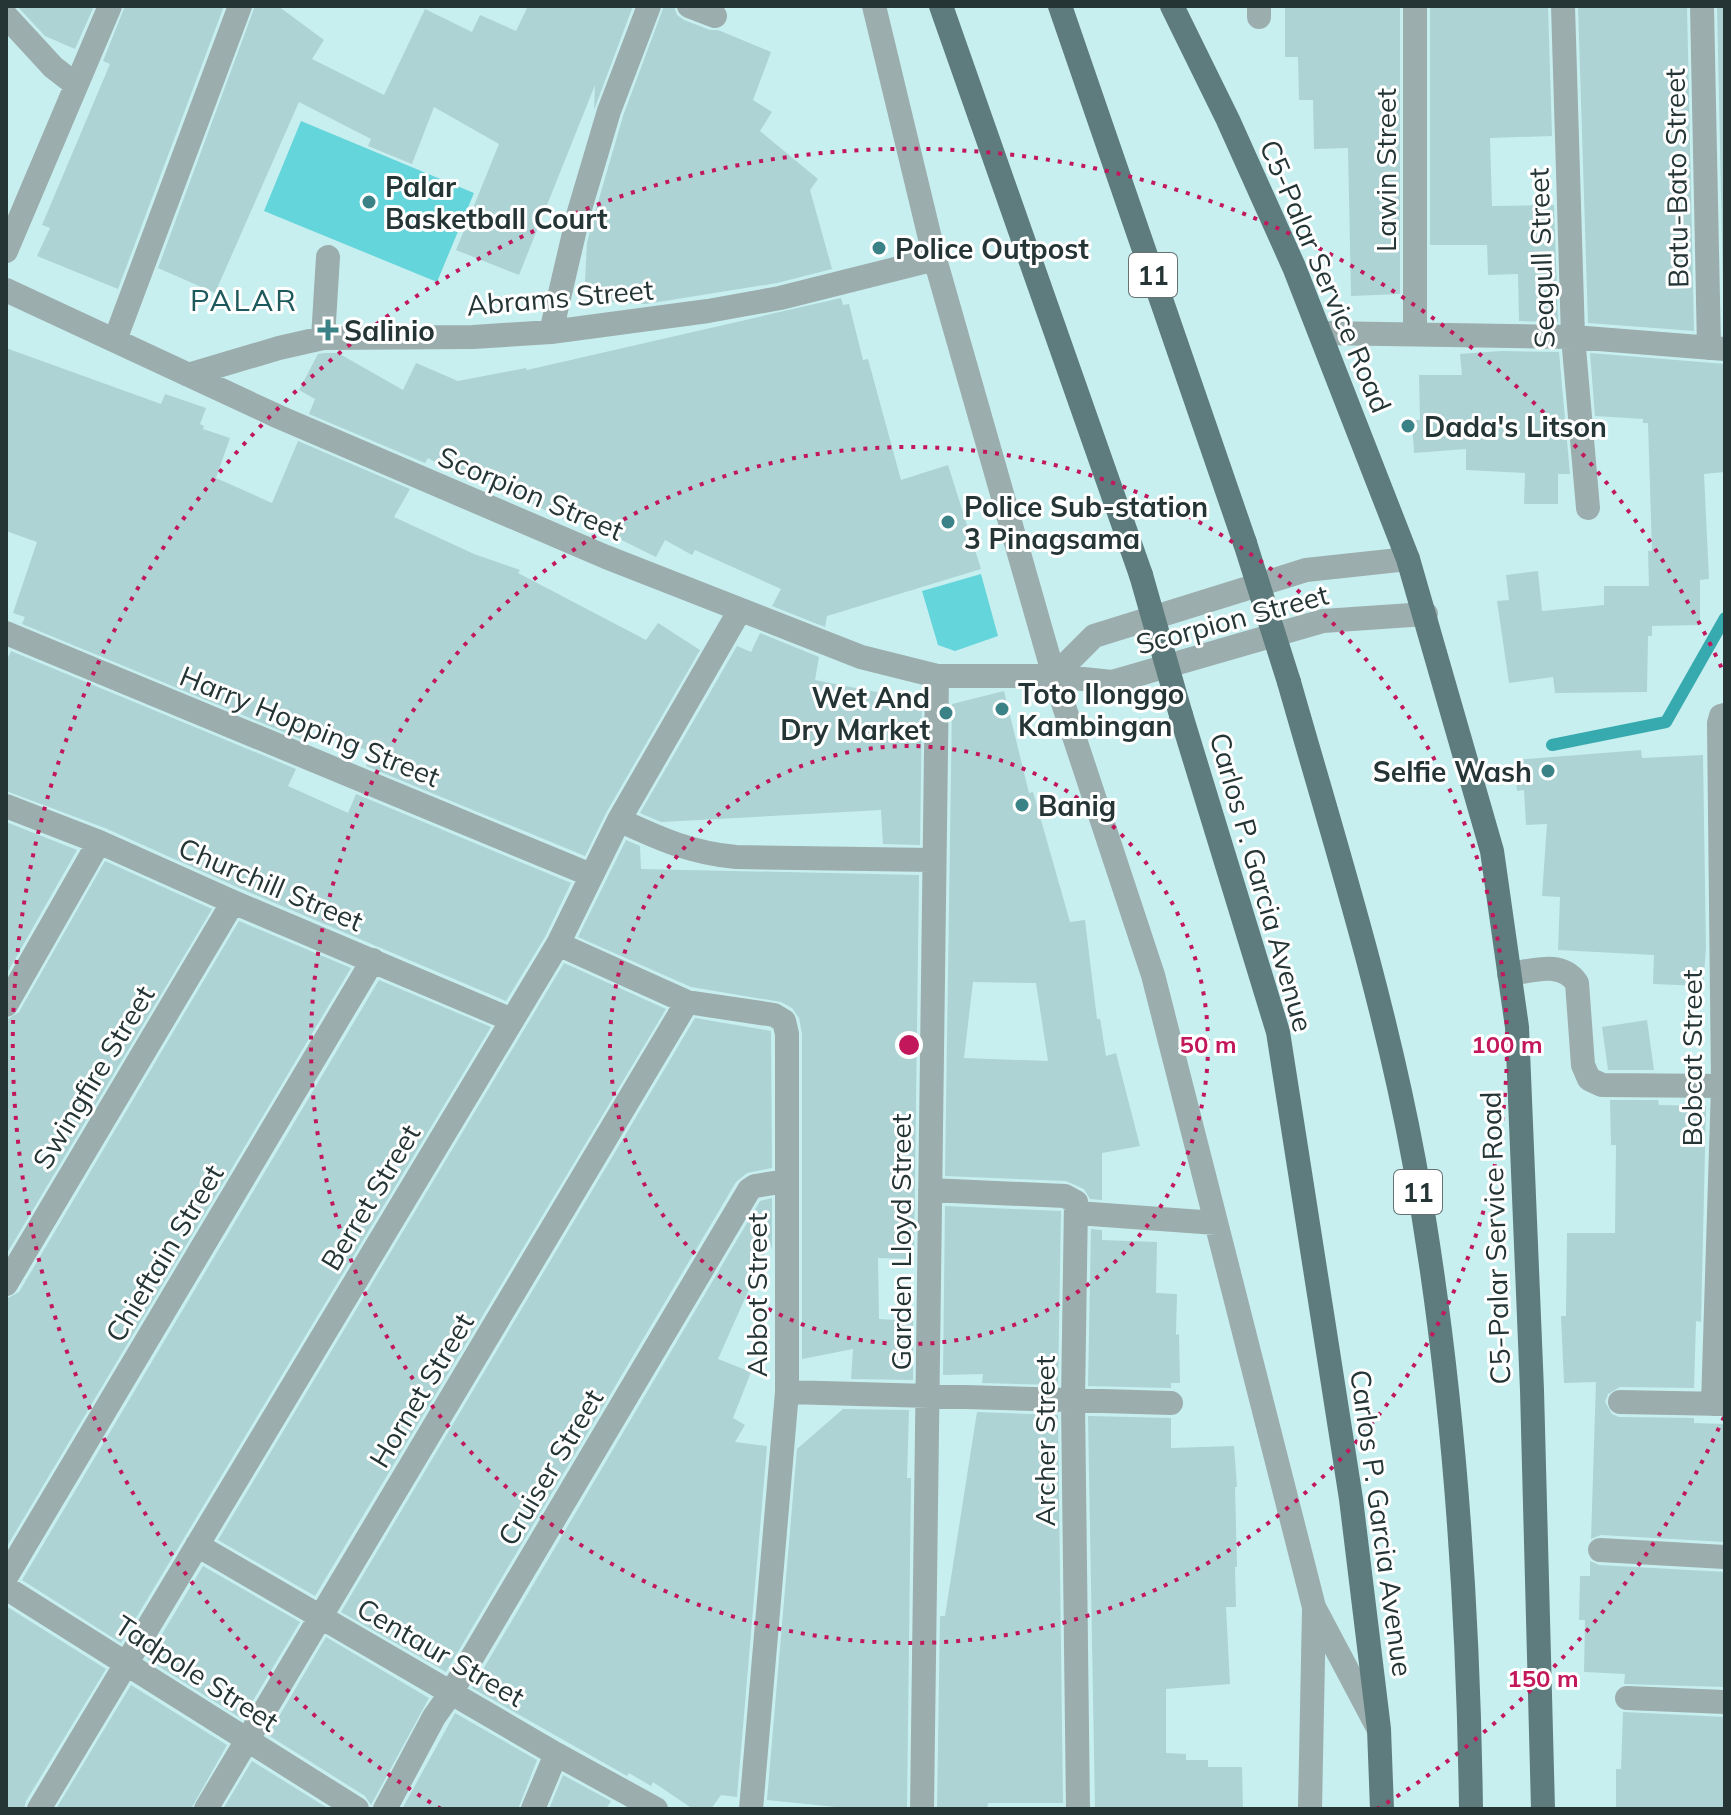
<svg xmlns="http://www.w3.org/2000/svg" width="1731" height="1815" font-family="Mulish,sans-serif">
  <rect width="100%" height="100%" fill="#c8eff0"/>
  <path fill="#64d5da" d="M301,121L474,193L437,282L264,211Z
    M981,574L998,636L955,651L938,645L922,591Z"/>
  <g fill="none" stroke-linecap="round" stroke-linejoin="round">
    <path stroke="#37aaaf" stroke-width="12" d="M1552,745L1666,722L1725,618"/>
  </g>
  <path fill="#add3d4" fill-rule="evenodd" d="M17,6H94L75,49L45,36Z
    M125,6H224L118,289L37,256L50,228L42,225L110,64L103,61Z
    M255,6H278L324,40L312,59L384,95L425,9L472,32L480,15L516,31L528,6H633L594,110L595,85L519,275L456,250L499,144L434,107L412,164L368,146L371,139L299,102L215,293L158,268Z
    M664,6H674L677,15L684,20L710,30H718L771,52L753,100L772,112L760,131L818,179L810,190L832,269L777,283L646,304L584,301L587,243L594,216L623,116Z
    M1285,6H1400V294L1351,296L1348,148L1314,149L1313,100H1299L1298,57H1285Z
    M1430,6H1548L1552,136L1490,138L1492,206L1554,205L1558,322L1519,321L1518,274L1488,275L1487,245H1430Z
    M1578,6H1687L1694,331L1588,323Z
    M1717,6H1725V334H1724Z
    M841,298L843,305L849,304L863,360L868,359L901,480L948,465L981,569L827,616L825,627L772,606L781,589L695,550L692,555L665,540L656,557L569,514L566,520L469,474L466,479L428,458L425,463L309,414L315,399L299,390L318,354L325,353H338L403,390L416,363L458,381L526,368L527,370Z
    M6,348L161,404L165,394L206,408L200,424L204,426L203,429L230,438L216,478L272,503L298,441L410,489L394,517L474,554L520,570L518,573L646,640L658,623L700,650L606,813L585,856L366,766L371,752L314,730L308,742L22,624L25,617L13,613L37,542L6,531Z
    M1501,351L1559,352L1570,474H1558V504H1524L1525,473L1466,470V449L1414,453L1412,420H1420L1419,375H1462L1460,354Z
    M1590,353L1725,364V472L1704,474L1709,579L1700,580V625L1652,626V636H1648L1647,692L1555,693L1553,677L1509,683L1497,601L1509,600L1506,575L1538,571L1542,611L1604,605V586H1649L1648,551H1652L1648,423H1643V419L1595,416Z
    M760,633L819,657L815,680L922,701L920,845L883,844L881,810L661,822L640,813L737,646L751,652Z
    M11,651L296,769L288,786L348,813L356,794L571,883L545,937L506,1001L239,888L105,828L6,791V662Z
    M1004,691L1029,793L1033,792L1070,922L1085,920L1097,1019H1100L1106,1056L1116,1053L1140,1146L1102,1153V1200L1090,1199L1084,1189L1066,1181L945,1176L952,704ZM973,982L1036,983L1048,1061L964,1058Z
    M1641,750L1642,758L1703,755L1706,948L1703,986L1653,984L1654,955L1558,950L1560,897L1542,896L1547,824L1526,825L1524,790L1517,791L1514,760Z
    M6,822L77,850L6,975Z
    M626,840L640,846L641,869L919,875L914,1259L878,1258L879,1319L913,1321V1380L851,1379L853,1349L802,1359V1034L799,1018L792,1008L781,1002L691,987L578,937Z
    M105,861L212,909L6,1255V1020L19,1012Z
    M239,921L351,968L6,1548V1299L19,1292Z
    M564,963L666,1009L315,1596L218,1540Z
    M379,980L491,1027L121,1643L22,1580Z
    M695,1018L771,1031L772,1168L747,1173L736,1182L446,1672L341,1612Z
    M1647,1020L1654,1070H1608L1602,1027Z
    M1610,1100H1658L1659,1105L1706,1106L1701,1322L1696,1321L1694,1388L1620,1387L1608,1394L1605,1402L1612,1414L1619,1417L1694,1418V1423L1725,1424V1542L1601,1535L1591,1539L1596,1382L1564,1383L1561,1316H1566L1567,1233H1615L1616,1145H1611Z
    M772,1198V1250L770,1242L718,1359L751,1372L733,1418L745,1425L735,1442L767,1446L737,1797L721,1795L711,1809H693L653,1782L651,1786L629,1773L627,1776L472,1688L760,1201Z
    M945,1206L1061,1211L1058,1385L982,1383L983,1374L943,1375Z
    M1091,1229L1102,1230V1240L1157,1242L1156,1293L1177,1294L1176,1335L1179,1334L1180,1383H1171V1388L1088,1386Z
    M843,1409L909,1410L907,1478H911L907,1809H836V1807L767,1800L797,1449Z
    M977,1412L1058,1415L1063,1803H988L987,1809H937L940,1616H945Z
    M1088,1416L1171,1418V1448L1234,1446L1237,1487H1235L1237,1567H1235L1236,1607H1226L1230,1684L1166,1689V1753L1186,1754V1760H1208V1767H1242L1243,1809H1095Z
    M1590,1561L1599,1565L1725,1572V1687L1624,1684L1625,1674L1584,1672L1585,1620H1579L1580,1576H1590Z
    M203,1566L300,1622L242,1719L147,1659Z
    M6,1606L106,1669L26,1801L24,1809H6Z
    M326,1637L429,1698L371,1805L365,1796L268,1735Z
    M131,1685L227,1745L191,1809H56Z
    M1623,1712L1725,1717V1809H1616V1769H1621Z
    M455,1713L537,1760L518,1809H402Z
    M252,1761L329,1809H223Z
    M563,1775L611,1801L606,1809H549Z"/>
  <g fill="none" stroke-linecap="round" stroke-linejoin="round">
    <path stroke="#9cadad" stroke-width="24" d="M689,6L715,16
      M874,6L935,259L1054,676L1153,975L1314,1607L1378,1728
      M1259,6V17
      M1415,6V334
      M1563,6L1573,337L1588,508
      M1702,6L1709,348
      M6,16L53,67L76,85
      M6,251L110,6
      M6,290L279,417L606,557L861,657L937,676H1054L1112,682L1323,621L1426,614
      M551,332L579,212L609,111L649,6
      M1320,333L1573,337L1725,349
      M323,338L328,257
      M115,340L240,6
      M188,375L279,348L323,338L473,337L551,332L708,311L780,298L935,259
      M6,633L591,875
      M1054,676L1094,636L1306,570L1408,559
      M6,806L99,842L233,902L512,1020
      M619,820C660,839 691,853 736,857L933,860
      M558,944L687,1002L774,1015L784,1021L787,1034V1392L751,1809
      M1509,974C1534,971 1561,960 1577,983L1583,1065L1589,1079L1602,1085L1723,1086
      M6,1005L99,842
      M930,1190L1065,1196L1076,1202L1073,1401L1078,1809
      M1077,1213L1216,1223
      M6,1284L233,902
      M787,1392L1171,1403
      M1620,1402L1725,1404
      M1713,1404L1723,1086L1719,723L1721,716L1725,715
      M197,1545L556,1754L656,1809
      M1600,1550L1725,1557
      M6,1577L373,960
      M6,1588L357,1809
      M1627,1698L1725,1702
      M39,1809L558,944L619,820L740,610
      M206,1809L687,1002
      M385,1809L434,1717L451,1693L749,1190L755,1186L786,1181
      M533,1809L556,1754
      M922,1809L937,676
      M1310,1809L1314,1609"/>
    <path stroke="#5e7c7d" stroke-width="24" d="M941,6L1141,575
      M1060,6L1245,543
      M1172,6L1228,120L1294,267L1408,559L1492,851L1517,1027L1532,1390L1543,1809
      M1289,682C1334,840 1384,998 1414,1161C1453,1374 1468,1592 1471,1809
      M1181,715L1278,1032L1351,1499L1379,1729L1382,1809"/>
    <path stroke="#5e7c7d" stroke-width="24" d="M1245,543L1289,682
      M1141,575L1181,715"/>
  </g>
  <g fill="none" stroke="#c2185b" stroke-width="4" stroke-dasharray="4 8">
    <circle cx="909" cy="1045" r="299"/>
    <circle cx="909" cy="1045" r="598"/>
    <path d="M1724 1417A896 896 0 0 1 1377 1809M441 1809A896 896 0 1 1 1724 673"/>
  </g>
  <g fill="#3a8286" stroke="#fff" stroke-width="3">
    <circle cx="369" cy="202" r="8"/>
    <circle cx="879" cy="248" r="8"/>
    <path d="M324 318h8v8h8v8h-8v8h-8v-8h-8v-8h8z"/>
    <circle cx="1408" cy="426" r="8"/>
    <circle cx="948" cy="522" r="8"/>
    <circle cx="1002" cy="709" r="8"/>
    <circle cx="946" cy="713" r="8"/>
    <circle cx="1548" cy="771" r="8"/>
    <circle cx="1022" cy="805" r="8"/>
  </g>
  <g text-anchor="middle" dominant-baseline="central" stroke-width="6" stroke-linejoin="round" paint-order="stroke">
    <g fill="#fff" stroke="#667272" stroke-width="2">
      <rect x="1129" y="253" width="48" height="44" rx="6"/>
      <rect x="1394" y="1170" width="48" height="44" rx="6"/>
    </g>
    <g font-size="26" font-weight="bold" fill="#253535">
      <text x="1153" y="275">11</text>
      <text x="1418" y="1192">11</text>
    </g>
    <g font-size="28" fill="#253535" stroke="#fff">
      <text transform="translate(1385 170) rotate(-90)">Lawin Street</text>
      <text transform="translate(1676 178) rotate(-91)">Batu-Bato Street</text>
      <text transform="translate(1541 258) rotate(-92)">Seagull Street</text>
      <text transform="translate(1326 276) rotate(67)">C5-Palar Service Road</text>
      <text transform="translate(560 297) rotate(-5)">Abrams Street</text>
      <text transform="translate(531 493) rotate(23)">Scorpion Street</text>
      <text transform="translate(1232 619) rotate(-15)">Scorpion Street</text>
      <text transform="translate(310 726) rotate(22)">Harry Hopping Street</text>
      <text transform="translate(1262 882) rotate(74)">Carlos P. Garcia Avenue</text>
      <text transform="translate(271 884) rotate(23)">Churchill Street</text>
      <text transform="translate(1691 1058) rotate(-90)">Bobcat Street</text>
      <text transform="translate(93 1077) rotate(-59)">Swingfire Street</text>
      <text transform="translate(370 1197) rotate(-59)">Berret Street</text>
      <text transform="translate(1495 1238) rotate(-92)">C5-Palar Service Road</text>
      <text transform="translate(900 1242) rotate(-90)">Garden Lloyd Street</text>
      <text transform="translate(164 1253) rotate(-59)">Chieftain Street</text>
      <text transform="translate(756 1295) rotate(-90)">Abbot Street</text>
      <text transform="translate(421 1390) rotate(-59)">Hornet Street</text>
      <text transform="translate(1044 1441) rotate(-90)">Archer Street</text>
      <text transform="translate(550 1467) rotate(-59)">Cruiser Street</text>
      <text transform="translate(1382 1523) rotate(82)">Carlos P. Garcia Avenue</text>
      <text transform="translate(441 1652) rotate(30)">Centaur Street</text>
      <text transform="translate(197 1673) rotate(33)">Tadpole Street</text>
    </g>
    <g font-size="28" font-weight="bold" fill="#253535" stroke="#fff" text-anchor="start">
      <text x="385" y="186">Palar<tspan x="385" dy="32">Basketball Court</tspan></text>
      <text x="895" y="248">Police Outpost</text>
      <text x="344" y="330">Salinio</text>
      <text x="1424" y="426">Dada's Litson</text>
      <text x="964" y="506">Police Sub-station<tspan x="964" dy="32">3 Pinagsama</tspan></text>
      <text x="1018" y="693">Toto Ilonggo<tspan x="1018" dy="32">Kambingan</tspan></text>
      <text x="930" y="697" text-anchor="end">Wet And<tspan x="930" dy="32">Dry Market</tspan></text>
      <text x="1532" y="771" text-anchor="end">Selfie Wash</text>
      <text x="1038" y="805">Banig</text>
    </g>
    <g font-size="30" letter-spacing="2" fill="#1e595c" stroke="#fff">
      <text x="244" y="300">PALAR</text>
    </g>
  </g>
  <circle cx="909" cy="1045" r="12" fill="#c2185b" stroke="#fff" stroke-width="4"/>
  <g font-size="24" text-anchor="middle" font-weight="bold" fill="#c2185b" stroke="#fff" stroke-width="6" stroke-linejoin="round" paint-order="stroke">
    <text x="1208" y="1053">50 m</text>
    <text x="1507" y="1053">100 m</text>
    <text x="1543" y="1687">150 m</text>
  </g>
  <rect width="1731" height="1815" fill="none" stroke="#253535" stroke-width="16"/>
</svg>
